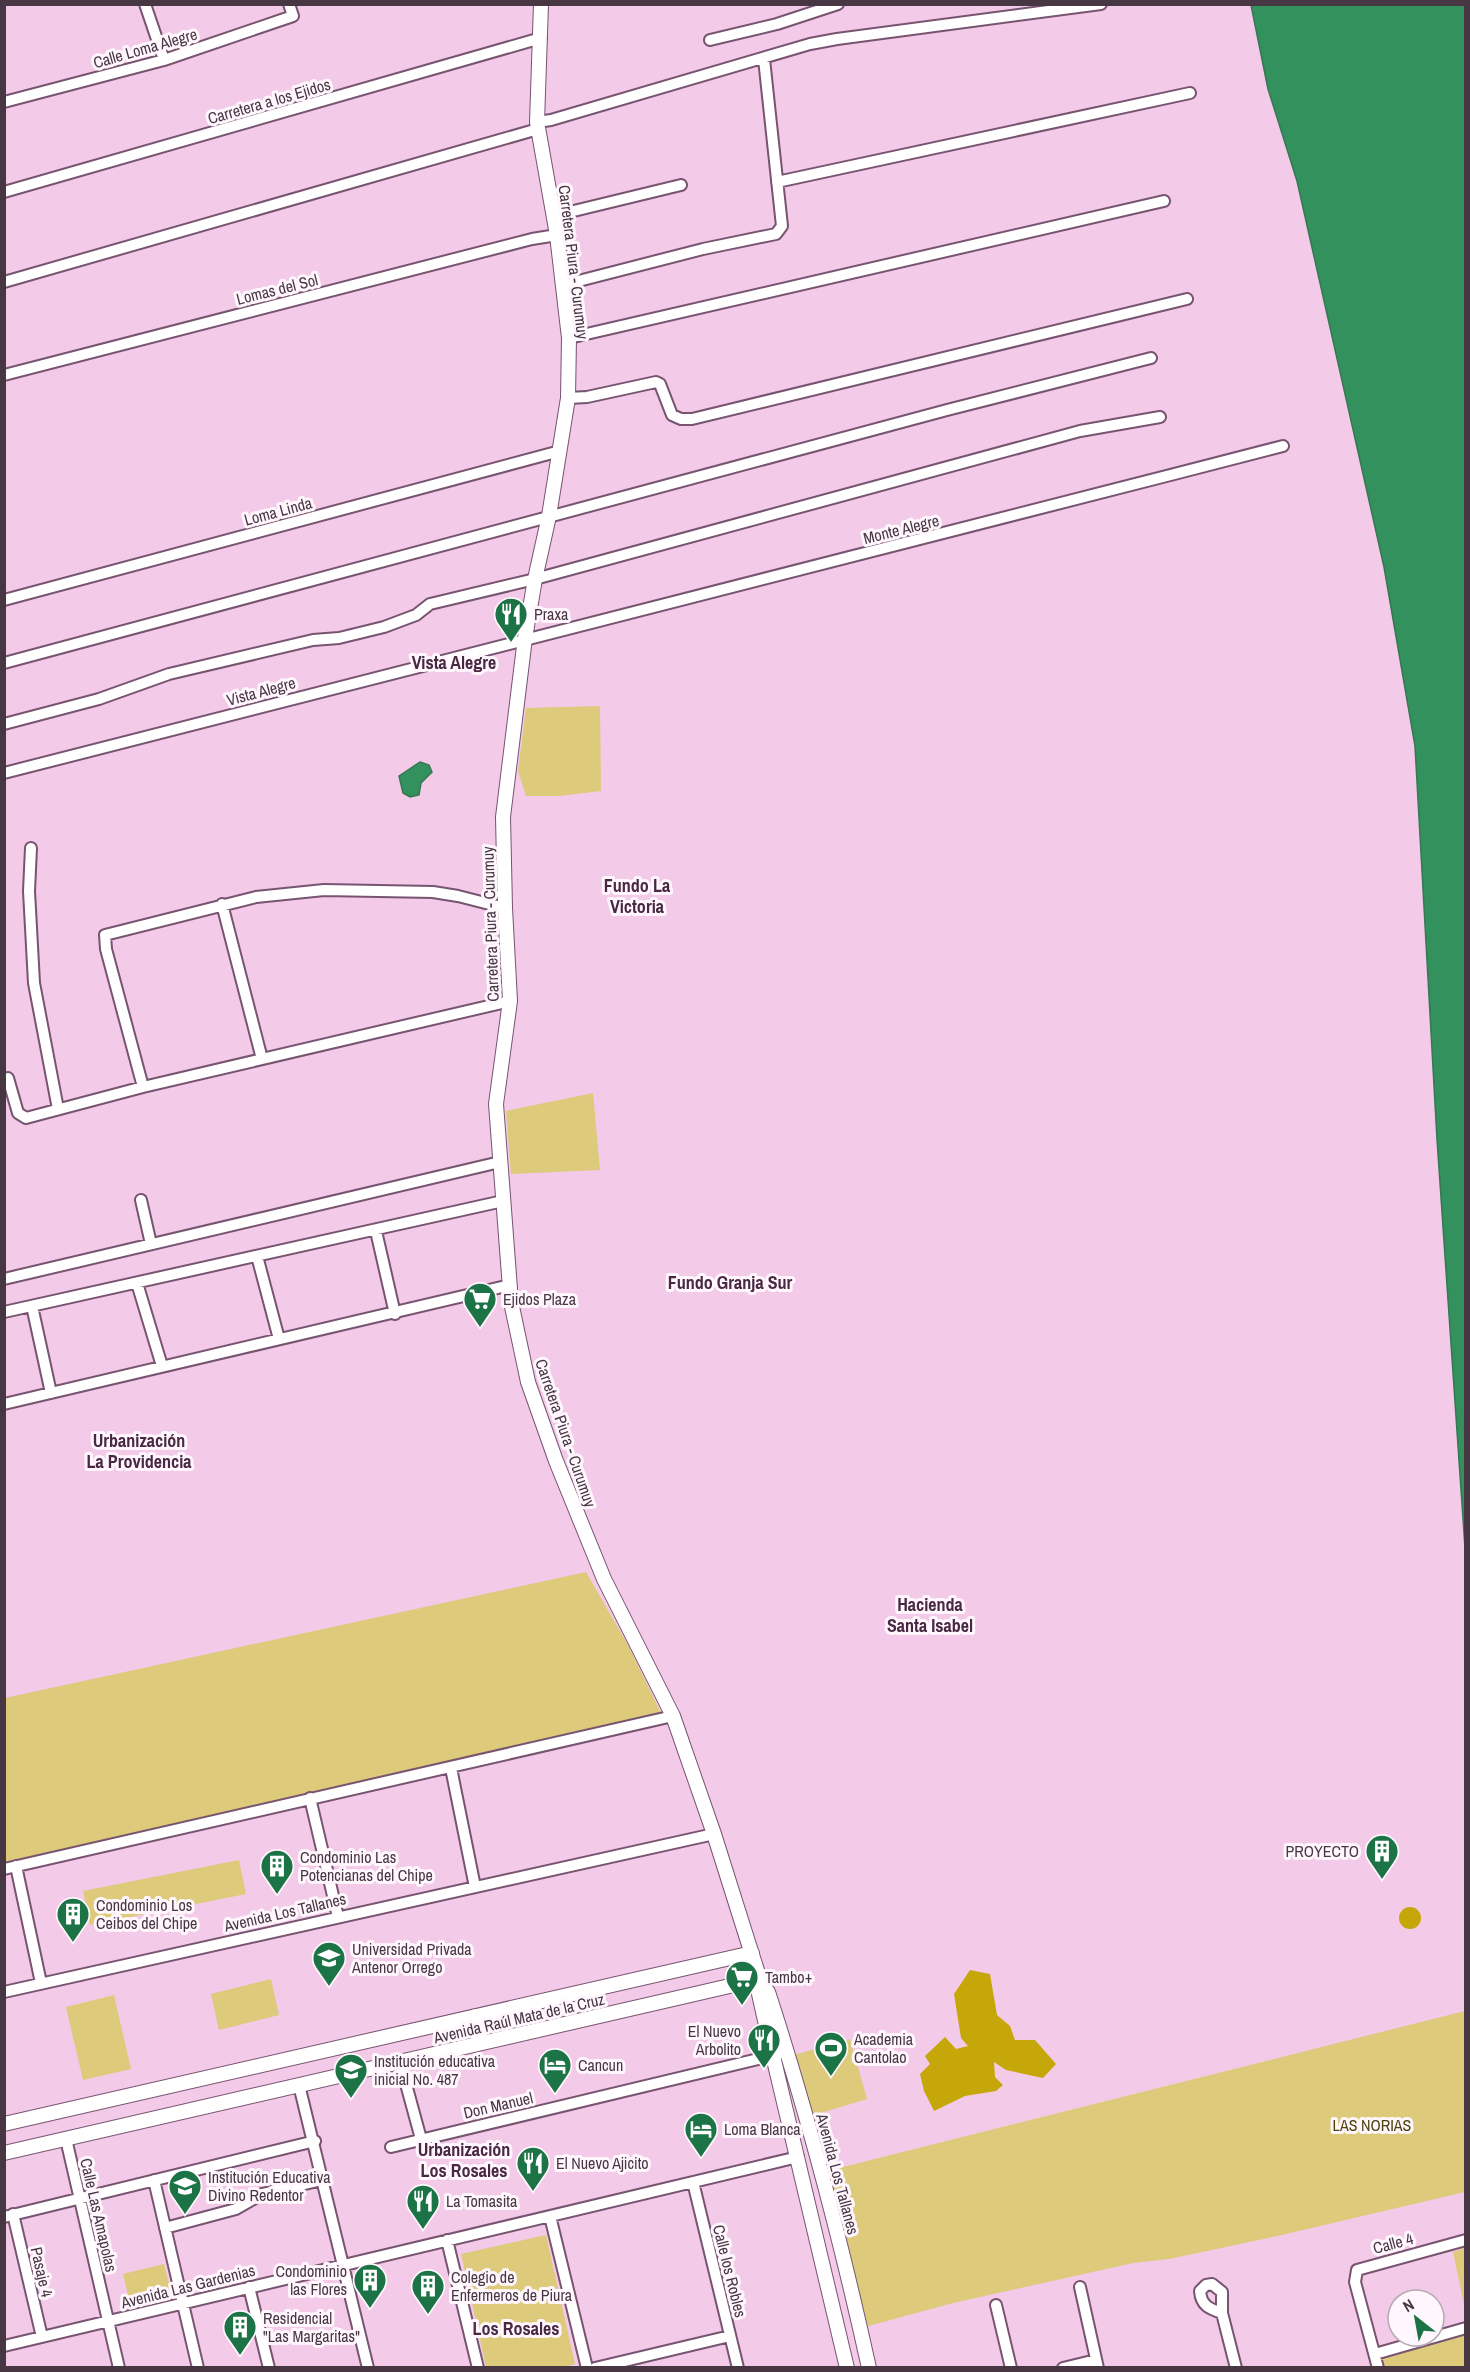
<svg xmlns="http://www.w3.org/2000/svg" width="1470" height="2372" font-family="'Archivo Narrow',sans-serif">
  <rect width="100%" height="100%" fill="#f3cae8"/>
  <path fill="#ddca7b" d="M600,706L601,791L559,796H526L518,771L526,708Z
    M593,1093L600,1170L511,1174L506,1111Z
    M586,1572L628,1645L662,1715L5,1862V1698Z
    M239,1860L246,1894L90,1925L83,1891Z
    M271,1979L279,2015L219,2030L211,1994Z
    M114,1995L131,2069L83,2080L66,2007Z
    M1465,2011V2192L1273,2237L1169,2259L1133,2263L953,2303L868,2326L827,2171Z
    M850,2039L867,2099L811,2116L794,2055Z
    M546,2235L575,2364L559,2368L486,2367L461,2254Z
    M1465,2248H1466L1465,2309L1453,2252Z
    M164,2264L171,2292L130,2303L123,2274Z
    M1465,2326V2367H1378L1375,2354Z"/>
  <path fill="#c6a70a" d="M1399 1918a11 11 0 1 1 22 0a11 11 0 1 1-22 0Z
    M970,1970L990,1974L997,2015L1010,2026L1015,2040H1035L1056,2064L1043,2078L1006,2070L994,2062L995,2077L1003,2085L996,2091L965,2096L934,2111L924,2091L920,2074L930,2064L925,2056L945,2037L956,2049L968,2046L961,2038L954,1994Z"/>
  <path fill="#32915d" stroke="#387655" stroke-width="1.5" d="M1251,5H1465V1548L1437,1139L1415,746L1384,567L1297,181L1268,89Z
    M420,762L429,765L432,772L421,783L419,795L410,797L403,793L399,776Z"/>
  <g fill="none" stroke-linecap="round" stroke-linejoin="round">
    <defs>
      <path id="minor" d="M145,4L164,60
        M710,40L777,24L838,4
        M4,102L164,60L293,16L289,4
        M537,122L551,120L810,44L837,39L1101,4
        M777,182L1190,93
        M4,192L541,38
        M553,216L681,185
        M4,282L538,129
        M563,285L703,249L776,234L782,226L764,59
        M569,338L1164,201
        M4,375L532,239L557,235
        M568,398L587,397L656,382L660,384L672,415L681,419H692L1187,299
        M4,600L560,451
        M4,663L947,410L1151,358
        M4,724L99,699L169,674L313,640L339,638L384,627L416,615L430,604L535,579L1080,431L1160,417
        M4,773C430,662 857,556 1283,446
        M31,848L29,891L34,983L58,1109
        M222,904L262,1059
        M8,1078L18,1113L26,1118L143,1087L510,1001
        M143,1087L106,949L105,935L256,897L324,890L433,892L458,896L505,908
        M141,1200L151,1244
        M376,1231L395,1314
        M257,1256L279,1339
        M4,1279L500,1162
        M137,1283L162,1366
        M32,1306L51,1393
        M4,1312L503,1201
        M4,1404L510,1285
        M451,1768L475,1887
        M310,1798L338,1917
        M16,1866L41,1983
        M4,1869L673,1716
        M4,1992L714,1834
        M400,2062L421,2139
        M299,2085L368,2368
        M66,2139L119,2368
        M391,2147L779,2054
        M154,2180L198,2368
        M693,2182L738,2368
        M13,2214L42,2337
        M550,2216L587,2368
        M4,2217L315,2141
        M165,2228L236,2209L262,2194L322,2180
        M447,2240L478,2368
        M249,2287L269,2368
        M1080,2287L1098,2368
        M996,2305L1011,2368
        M1222,2313C1210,2309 1201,2306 1200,2291L1206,2285L1212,2284L1222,2292V2313L1236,2368
        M4,2346L798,2157
        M1375,2354L1466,2328
        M595,2368L730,2336
        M1063,2368L1096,2360
        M1378,2368L1355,2282L1357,2270L1466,2240"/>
      <path id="major" d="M541,4L537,122L557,235L569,338L568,398L549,516L535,579L525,638L503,817L505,908L510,1001L496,1104L511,1302L528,1382L556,1461L604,1579L673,1716L714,1834L761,1983L768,1992C808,2115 841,2241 869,2368
        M761,1983L759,1994L773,2056L847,2368
        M475,2016L481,2043
        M4,2124L752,1953
        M4,2153L760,1979"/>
    </defs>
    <use href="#minor" stroke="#77546f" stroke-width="14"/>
    <use href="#major" stroke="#77546f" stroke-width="16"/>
    <use href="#minor" stroke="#fff" stroke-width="10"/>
    <use href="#major" stroke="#fff" stroke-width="14"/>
  </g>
  <defs>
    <symbol id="restaurant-pin" viewBox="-11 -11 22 30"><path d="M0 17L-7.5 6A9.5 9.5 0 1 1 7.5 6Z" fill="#1c7346" stroke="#fff7fd"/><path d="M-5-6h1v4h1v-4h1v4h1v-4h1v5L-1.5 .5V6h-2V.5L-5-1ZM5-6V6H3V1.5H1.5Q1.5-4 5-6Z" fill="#fff"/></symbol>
    <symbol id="supermarket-pin" viewBox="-11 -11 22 30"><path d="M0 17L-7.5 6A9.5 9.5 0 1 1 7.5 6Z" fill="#1c7346" stroke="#fff7fd"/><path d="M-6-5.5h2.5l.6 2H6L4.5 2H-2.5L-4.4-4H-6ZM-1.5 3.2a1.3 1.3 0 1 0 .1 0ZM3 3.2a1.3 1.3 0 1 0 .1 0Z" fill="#fff"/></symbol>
    <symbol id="building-pin" viewBox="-11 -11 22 30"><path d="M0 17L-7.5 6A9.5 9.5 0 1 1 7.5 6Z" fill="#1c7346" stroke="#fff7fd"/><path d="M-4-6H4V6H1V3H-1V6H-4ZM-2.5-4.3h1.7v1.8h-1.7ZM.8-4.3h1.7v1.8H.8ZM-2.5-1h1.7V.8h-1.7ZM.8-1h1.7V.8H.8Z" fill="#fff"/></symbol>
    <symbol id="university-pin" viewBox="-11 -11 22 30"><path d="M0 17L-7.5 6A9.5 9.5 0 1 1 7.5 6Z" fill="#1c7346" stroke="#fff7fd"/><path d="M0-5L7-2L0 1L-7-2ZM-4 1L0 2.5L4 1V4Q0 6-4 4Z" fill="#fff"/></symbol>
    <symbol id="stadium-pin" viewBox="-11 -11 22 30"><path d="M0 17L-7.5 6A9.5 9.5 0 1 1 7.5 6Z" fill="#1c7346" stroke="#fff7fd"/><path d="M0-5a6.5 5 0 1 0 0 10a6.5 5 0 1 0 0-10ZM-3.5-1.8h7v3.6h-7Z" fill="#fff"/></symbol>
    <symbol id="hotel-pin" viewBox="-11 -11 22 30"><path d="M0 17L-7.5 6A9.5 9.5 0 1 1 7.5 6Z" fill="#1c7346" stroke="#fff7fd"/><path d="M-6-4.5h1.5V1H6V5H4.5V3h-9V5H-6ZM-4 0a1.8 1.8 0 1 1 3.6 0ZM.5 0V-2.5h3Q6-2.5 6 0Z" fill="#fff"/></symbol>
    <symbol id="school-pin" viewBox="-11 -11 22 30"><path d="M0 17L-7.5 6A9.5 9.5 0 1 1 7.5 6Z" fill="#1c7346" stroke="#fff7fd"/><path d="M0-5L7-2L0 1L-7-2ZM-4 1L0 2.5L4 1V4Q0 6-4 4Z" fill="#fff"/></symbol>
  </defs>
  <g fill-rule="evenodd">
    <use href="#restaurant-pin" x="492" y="595" width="38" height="52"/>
    <use href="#supermarket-pin" x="461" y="1280" width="38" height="52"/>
    <use href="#building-pin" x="1363" y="1832" width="38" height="52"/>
    <use href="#building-pin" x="258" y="1847" width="38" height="52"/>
    <use href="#building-pin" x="54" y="1895" width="38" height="52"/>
    <use href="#university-pin" x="310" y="1939" width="38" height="52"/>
    <use href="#supermarket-pin" x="723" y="1958" width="38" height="52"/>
    <use href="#restaurant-pin" x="745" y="2021" width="38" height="52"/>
    <use href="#stadium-pin" x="812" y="2029" width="38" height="52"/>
    <use href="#hotel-pin" x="536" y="2046" width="38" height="52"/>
    <use href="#school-pin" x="332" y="2051" width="38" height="52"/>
    <use href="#hotel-pin" x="682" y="2110" width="38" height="52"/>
    <use href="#restaurant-pin" x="514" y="2144" width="38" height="52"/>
    <use href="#school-pin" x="166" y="2167" width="38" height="52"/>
    <use href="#restaurant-pin" x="404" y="2182" width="38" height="52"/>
    <use href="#building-pin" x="351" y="2261" width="38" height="52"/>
    <use href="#building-pin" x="409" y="2267" width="38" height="52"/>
    <use href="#building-pin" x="221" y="2308" width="38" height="52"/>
  </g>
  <g text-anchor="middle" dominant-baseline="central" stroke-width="6" stroke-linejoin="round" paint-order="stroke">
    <g font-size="16" fill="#473743" stroke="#fff7fd">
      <text transform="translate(145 48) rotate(-16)">Calle Loma Alegre</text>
      <text transform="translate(269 101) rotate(-16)">Carretera a los Ejidos</text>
      <text transform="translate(574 262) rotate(83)">Carretera Piura - Curumuy</text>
      <text transform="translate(277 289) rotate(-14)">Lomas del Sol</text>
      <text transform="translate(278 511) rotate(-15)">Loma Linda</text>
      <text transform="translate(901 529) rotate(-14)">Monte Alegre</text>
      <text transform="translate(261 691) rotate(-15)">Vista Alegre</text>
      <text transform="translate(490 924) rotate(-92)">Carretera Piura - Curumuy</text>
      <text transform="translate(566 1433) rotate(71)">Carretera Piura - Curumuy</text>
      <text transform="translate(285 1912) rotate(-13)">Avenida Los Tallanes</text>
      <text transform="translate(519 2018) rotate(-13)">Avenida Raúl Mata de la Cruz</text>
      <text transform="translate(498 2105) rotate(-13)">Don Manuel</text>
      <text transform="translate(838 2174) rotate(75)">Avenida Los Tallanes</text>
      <text transform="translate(99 2215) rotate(77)">Calle Las Amapolas</text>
      <text transform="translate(1393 2243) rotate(-15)">Calle 4</text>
      <text transform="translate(730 2271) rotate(76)">Calle los Robles</text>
      <text transform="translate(42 2272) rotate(77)">Pasaje 4</text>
      <text transform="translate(188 2286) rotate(-14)">Avenida Las Gardenias</text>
    </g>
    <g font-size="16" fill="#473743" stroke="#fff7fd" text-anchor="start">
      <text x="534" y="614">Praxa</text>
      <text x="503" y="1299">Ejidos Plaza</text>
      <text x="1359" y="1851" text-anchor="end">PROYECTO</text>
      <text x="300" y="1857">Condominio Las<tspan x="300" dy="18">Potencianas del Chipe</tspan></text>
      <text x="96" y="1905">Condominio Los<tspan x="96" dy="18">Ceibos del Chipe</tspan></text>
      <text x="352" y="1949">Universidad Privada<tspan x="352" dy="18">Antenor Orrego</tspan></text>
      <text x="765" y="1977">Tambo+</text>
      <text x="741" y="2031" text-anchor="end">El Nuevo<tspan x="741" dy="18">Arbolito</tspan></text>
      <text x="854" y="2039">Academia<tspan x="854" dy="18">Cantolao</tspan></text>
      <text x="374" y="2061">Institución educativa<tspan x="374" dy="18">inicial No. 487</tspan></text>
      <text x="578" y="2065">Cancun</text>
      <text x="724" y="2129">Loma Blanca</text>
      <text x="556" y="2163">El Nuevo Ajicito</text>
      <text x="208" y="2177">Institución Educativa<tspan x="208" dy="18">Divino Redentor</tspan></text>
      <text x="446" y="2201">La Tomasita</text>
      <text x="347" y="2271" text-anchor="end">Condominio<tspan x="347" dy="18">las Flores</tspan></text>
      <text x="451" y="2277">Colegio de<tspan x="451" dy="18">Enfermeros de Piura</tspan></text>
      <text x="263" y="2318">Residencial<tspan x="263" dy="18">"Las Margaritas"</tspan></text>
    </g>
    <g font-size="16" fill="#4e420b" stroke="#fff7fd">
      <text x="1372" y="2125">LAS NORIAS</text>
    </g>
    <g font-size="18" font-weight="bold" fill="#482941" stroke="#fff7fd">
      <text x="454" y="662">Vista Alegre</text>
      <text x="637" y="885">Fundo La<tspan x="637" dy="21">Victoria</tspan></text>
      <text x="730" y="1282">Fundo Granja Sur</text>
      <text x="139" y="1440">Urbanización<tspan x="139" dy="21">La Providencia</tspan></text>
      <text x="930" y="1604">Hacienda<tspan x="930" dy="21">Santa Isabel</tspan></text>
      <text x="464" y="2149">Urbanización<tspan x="464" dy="21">Los Rosales</tspan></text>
      <text x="516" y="2328">Los Rosales</text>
    </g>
  </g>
  <rect width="1470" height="2372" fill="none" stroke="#473743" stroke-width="12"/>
  <g transform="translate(1416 2318) rotate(329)"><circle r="28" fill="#fff7fd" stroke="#b5aab3" stroke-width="1.5"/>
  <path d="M0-4.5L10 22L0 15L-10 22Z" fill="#1c7346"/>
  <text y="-9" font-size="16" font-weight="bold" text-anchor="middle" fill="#473743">N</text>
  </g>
</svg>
